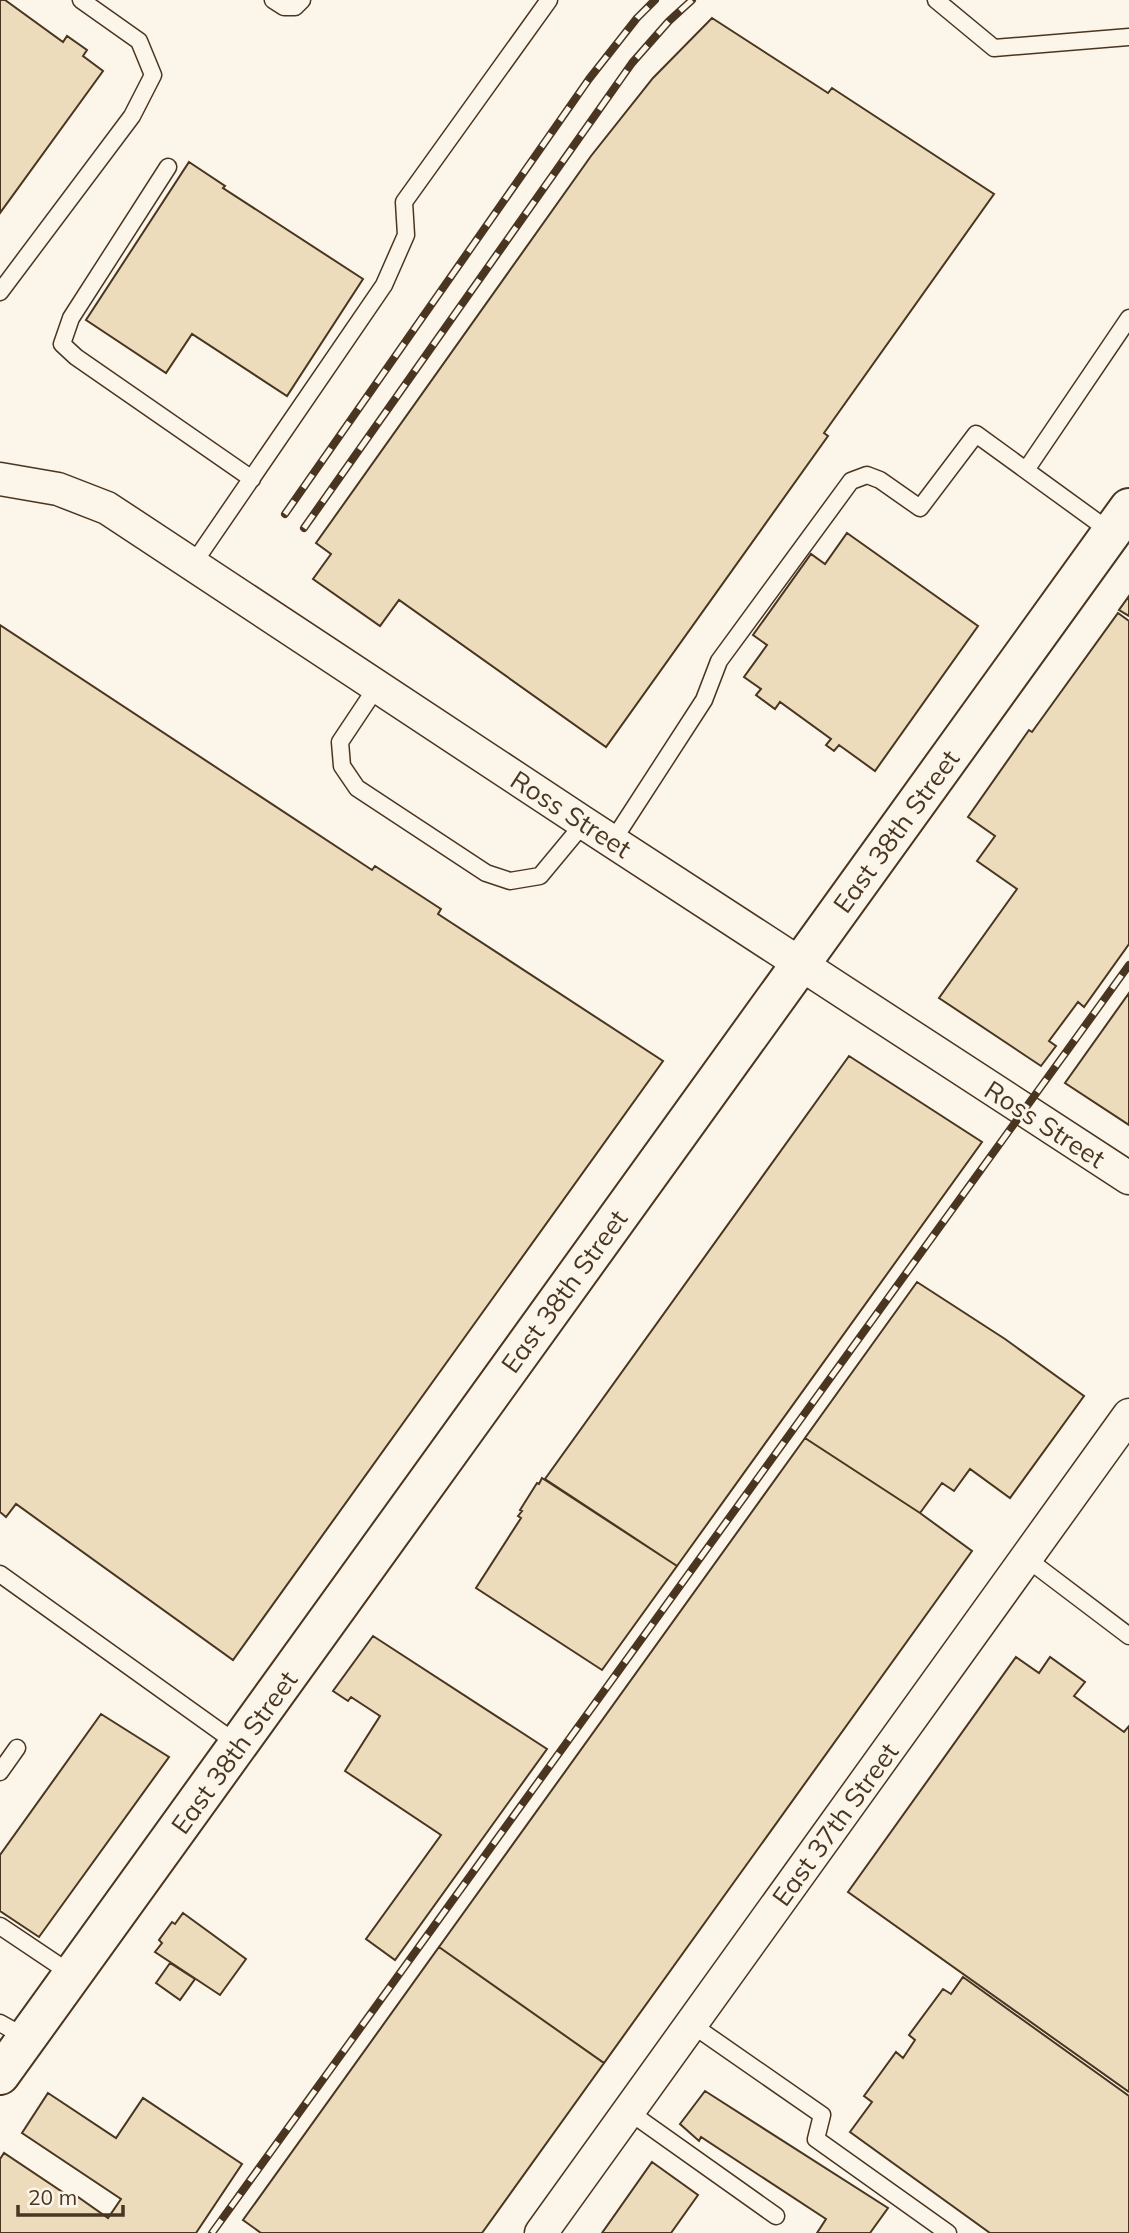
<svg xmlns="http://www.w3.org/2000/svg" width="1129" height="2233" font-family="Mulish,sans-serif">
  <rect width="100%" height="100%" fill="#fbf6e9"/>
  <path fill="#ecdcbc" stroke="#4a3520" stroke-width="2" d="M0,0H5L63,42L67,36L87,50L83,56L103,71L0,213Z
    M712,18L828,93L832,88L994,194L824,433L828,436L606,747L399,600L380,626L313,579L331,554L316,543L591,156L653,78Z
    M189,162L225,186L223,188L363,279L287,396L192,334L166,373L86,320Z
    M847,533L978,626L875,771L839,745L834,751L826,745L831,739L780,702L775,709L756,695L761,689L744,677L767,645L753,635L811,554L825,564Z
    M1129,596V616L1119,610Z
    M1118,613L1129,621V944L1084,1007L1078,1002L1049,1041L1056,1046L1041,1066L939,998L1017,889L977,861L995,836L968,817L1029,730L1032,732Z
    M0,625L372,870L375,866L441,909L438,914L663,1061L233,1660L16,1504L6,1517L0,1512Z
    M1129,993V1125L1065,1083Z
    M849,1056L982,1142L677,1566L545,1479Z
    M917,1282L1005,1339L1084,1396L1010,1498L970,1469L954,1491L942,1483L920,1513L805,1438Z
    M805,1438L920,1513L972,1551L604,2063L439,1947Z
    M542,1478L677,1566L602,1670L476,1588L521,1518L518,1516L522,1511L520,1510L537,1483L539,1484Z
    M373,1636L547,1749L395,1960L366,1939L441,1835L345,1771L380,1716L351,1697L348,1701L333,1691Z
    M1016,1657L1039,1673L1050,1657L1085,1682L1074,1696L1124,1732L1129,1726V2092L848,1892Z
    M101,1714L169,1757L39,1937L0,1911V1855Z
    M183,1913L246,1959L220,1995L155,1952L162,1943L159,1940L172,1922L175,1924Z
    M439,1947L604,2063L482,2233H261L243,2220Z
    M170,1963L195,1979L180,2000L156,1983Z
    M963,1977L1129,2096V2233H990L850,2132L872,2102L864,2096L896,2052L903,2058L915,2040L909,2035L943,1989L951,1994Z
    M705,2091L888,2208L870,2233H817L826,2219L701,2137L699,2141L680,2124Z
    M48,2093L116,2138L143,2098L242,2164L196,2233H0V2159L4,2153L76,2201L78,2197L108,2218L121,2199L22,2133Z
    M652,2162L698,2195L671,2233H602Z"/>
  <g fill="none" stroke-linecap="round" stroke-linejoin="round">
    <defs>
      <path id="lane" d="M273,0L284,7H295L302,0
        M936,0L994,48L1129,37
        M168,167L71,318L62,344L76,357L252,479
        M0,292L132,116L153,75L139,41L81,0
        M1026,470L1129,318
        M193,564L384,285L406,235L404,202L549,0
        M378,685L340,742L342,766L357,788L486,873L510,881L540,876L584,823
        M612,842L704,700L719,661L851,481L867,475L880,480L920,508L976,434L1111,532
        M1026,1558L1129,1636
        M0,1574L239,1745
        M0,1772L17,1748
        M0,1926L73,1975
        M0,2023L27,2038
        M691,2024L822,2115L816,2139L948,2233
        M628,2111L776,2216"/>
      <path id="street" d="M0,479L58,489L107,508L584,823L1129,1178
        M541,2233L1129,1415"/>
      <path id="secondary" d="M0,2075L1129,508"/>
    </defs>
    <use href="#lane" stroke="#4a3520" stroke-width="19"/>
    <use href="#street" stroke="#4a3520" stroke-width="35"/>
    <use href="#secondary" stroke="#4a3520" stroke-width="42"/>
    <use href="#lane" stroke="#fbf6e9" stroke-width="16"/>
    <use href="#street" stroke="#fbf6e9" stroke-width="32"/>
    <use href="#secondary" stroke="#fbf6e9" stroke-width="38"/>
    <defs>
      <path id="rail" d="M285,514L589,79L637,18L655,0
        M304,528L632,63L669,21L692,0
        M212,2233L1129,965"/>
    </defs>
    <use href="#rail" stroke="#4a3520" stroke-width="8"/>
    <use href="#rail" stroke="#fbf6e9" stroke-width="5" stroke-dasharray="16" stroke-linecap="butt"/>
  </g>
  <g text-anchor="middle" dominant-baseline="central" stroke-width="5" stroke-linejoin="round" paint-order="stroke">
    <g font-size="26" fill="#4a3520" stroke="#fbf6e9">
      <text transform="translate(571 814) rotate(33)">Ross Street</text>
      <text transform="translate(896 831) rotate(-54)">East 38th Street</text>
      <text transform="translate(1045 1124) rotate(33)">Ross Street</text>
      <text transform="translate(564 1291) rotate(-54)">East 38th Street</text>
      <text transform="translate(234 1752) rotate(-54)">East 38th Street</text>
      <text transform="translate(835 1824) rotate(-54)">East 37th Street</text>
    </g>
  </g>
  <path d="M18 2205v10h105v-10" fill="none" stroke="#4a3520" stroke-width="3.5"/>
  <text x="28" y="2205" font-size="21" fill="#4a3520" stroke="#fbf6e9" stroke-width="5" paint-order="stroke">20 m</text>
</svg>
